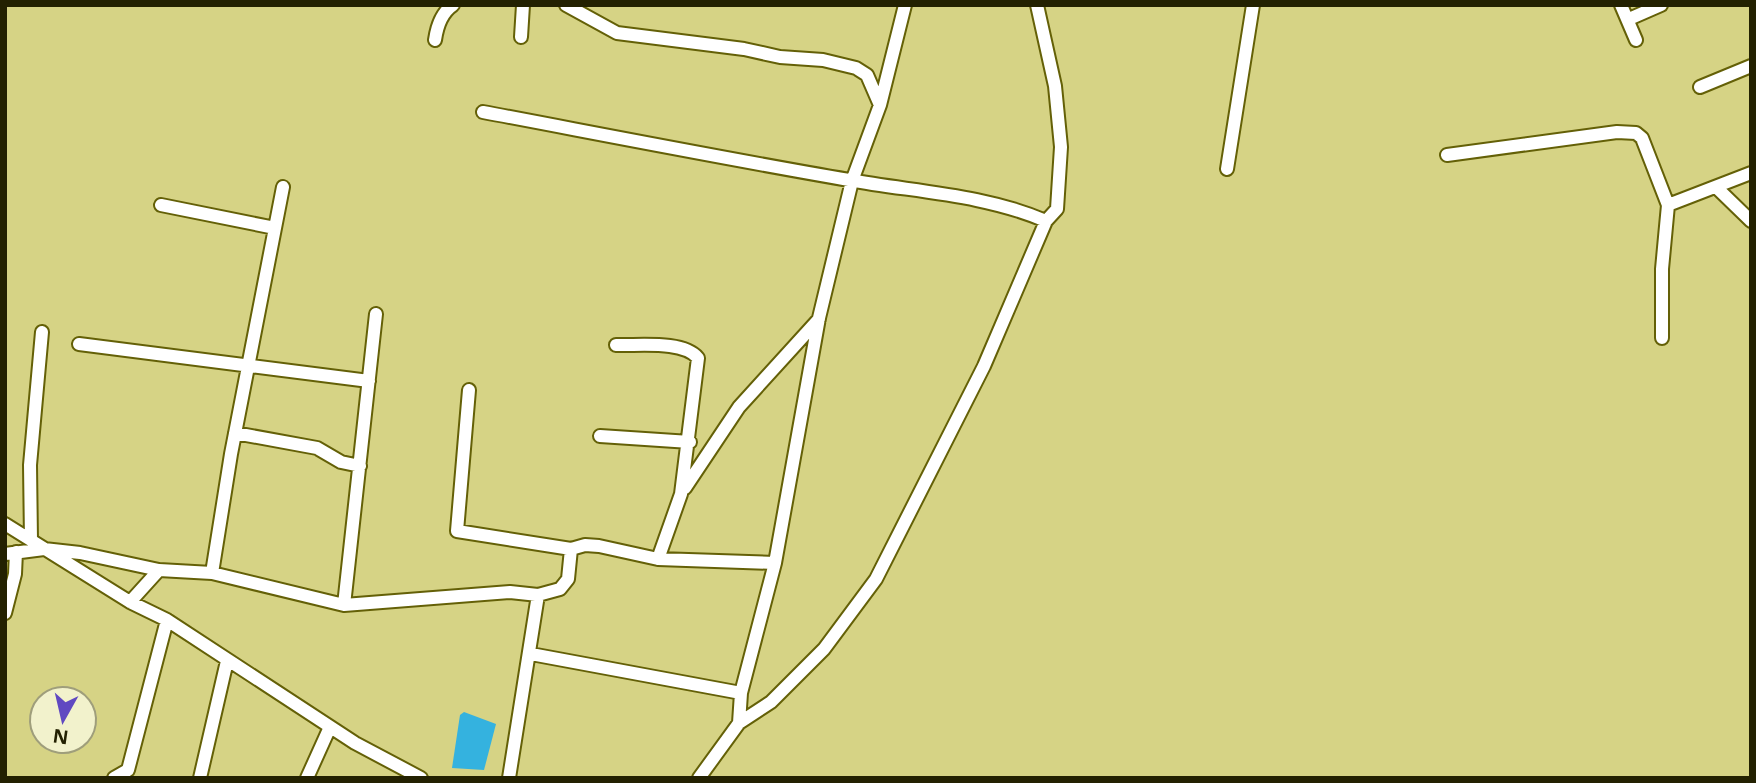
<svg xmlns="http://www.w3.org/2000/svg" width="1756" height="783" font-family="'Noto Sans',sans-serif">
  <rect width="100%" height="100%" fill="#d6d385"/>
  <path fill="#34b2df" d="M464,712L496,724L484,770L452,768L460,715Z"/>
  <g fill="none" stroke-linecap="round" stroke-linejoin="round">
    <defs>
      <path id="street" d="M566,5L617,33L744,49L780,57L823,60L856,68L867,75L880,105
        M1621,5L1636,40
        M1629,19L1661,5
        M521,37L523,5
        M435,40C437,26 441,13 453,5
        M1700,87L1751,66
        M483,112C605,135 727,159 849,180C915,192 983,194 1046,221L1057,209L1061,147L1055,86L1037,5
        M1447,155L1617,132L1636,133L1642,138L1668,205L1662,269V338
        M1227,169L1253,5
        M1717,188L1751,221
        M161,205L275,228
        M1668,205L1751,173
        M79,344L369,381
        M616,345C638,346 683,340 698,358L681,494L658,559
        M469,390L457,531L571,549
        M235,433L317,448L341,462L360,466
        M600,436L690,442
        M685,488L739,407L819,319
        M5,524L130,602L167,620L355,743L421,778
        M31,540L30,465L42,332
        M5,554L44,549L80,553L159,570
        M212,573L231,454L283,187
        M130,602L159,570L212,573L344,605L510,592L538,595L560,589L568,579L571,549L585,545L599,546L658,559L775,563
        M344,605L376,314
        M5,613L15,574L16,552
        M531,654L741,693
        M739,723L771,702L824,649L876,579L984,366L1046,221
        M114,778L128,770L167,620
        M200,778L227,661
        M307,778L330,727
        M509,778L538,595
        M699,778L739,723L741,693L775,563L819,318L852,181L880,105L905,5"/>
    </defs>
    <use href="#street" stroke="#646007" stroke-width="16"/>
    <use href="#street" stroke="#fff" stroke-width="12"/>
  </g>
  <rect width="1756" height="783" fill="none" stroke="#232101" stroke-width="14"/>
  <g transform="translate(63 720) rotate(188)"><circle r="33" fill="#f2f2cc" stroke="#9f9e7b" stroke-width="2"/>
  <path d="M0-5L12 26L0 18L-12 26Z" fill="#6049c1"/>
  <text y="-10" font-size="19" font-weight="bold" text-anchor="middle" fill="#232101">N</text>
  </g>
</svg>
